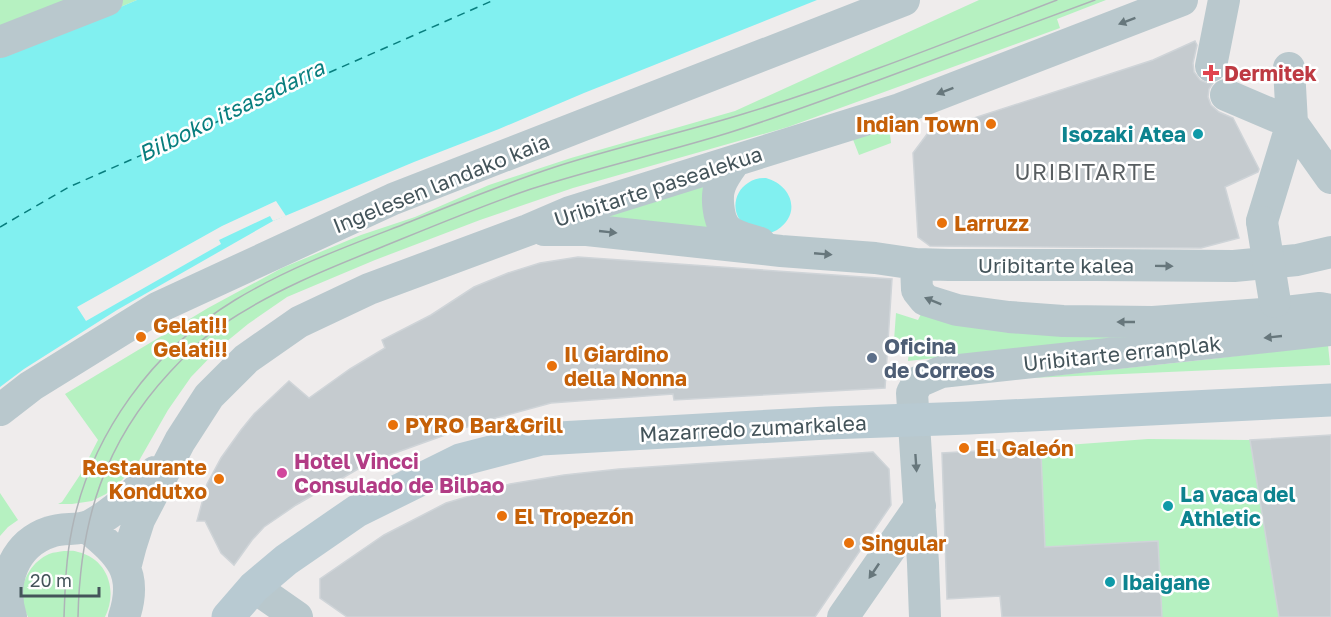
<svg xmlns="http://www.w3.org/2000/svg" width="1331" height="617" font-family="'Golos Text',sans-serif">
  <rect width="100%" height="100%" fill="#efecec"/>
  <path fill="#b6f1c1" d="M0,0H137L0,58Z
    M979,0H1106L1057,19L1060,28L788,127L573,188L480,220L375,260L287,297L248,324L220,347L191,377L168,410L136,466L122,480L106,494L92,501L72,504H58L62,502L80,475L98,440L65,394L208,308L282,268L361,235L415,217L489,185L571,158L735,111Z
    M889,124L891,143L859,155L852,137Z
    M713,180L712,233L566,221Z
    M922,312L1162,339L1035,347L908,361L909,351H900L893,354L896,313L918,320Z
    M1328,345L1330,365L1030,378L1193,361Z
    M1148,439L1250,440L1279,617H1047L1040,447Z
    M0,493L18,520L8,527L0,536Z
    M64,551C68,551 74,550 78,552C108,559 118,591 105,617H28C26,613 24,608 23,603C19,583 31,562 49,554C54,552 59,552 64,551Z"/>
  <path fill="#81f0f0" d="M137,0H817L584,93L499,129L414,162L273,221L117,310L24,369L0,387V58Z
    M766,178C792,185 802,214 777,230C773,232 768,234 764,234C761,233 758,231 755,230C750,227 743,225 740,220C731,208 736,190 748,183C753,179 759,178 766,178Z"/>
  <path fill="#efecec" d="M276,201L286,216L273,221L270,216L219,240L221,244L86,321L77,307L222,226Z"/>
  <g fill="none" stroke-linecap="round" stroke-linejoin="round">
    <path stroke="#087e7e" stroke-width="1.5" stroke-dasharray="8 6" stroke-linecap="butt" d="M0,227L69,187L494,0"/>
  </g>
  <path fill="#c5cbcf" stroke="#cfd4d8" stroke-width="1.5" d="M1195,41L1197,45L1193,63L1194,72L1200,80L1207,83H1213L1209,89L1208,97L1211,105L1219,112L1233,118L1259,169L1258,172L1225,187L1239,238L1201,248L930,246L918,237L913,153L928,133L1153,60Z
    M578,257L892,279L885,388L674,400L673,394L551,403L481,422L370,462L296,505L264,527L252,540L234,565L221,553L205,521H197L207,484L221,458L241,430L254,414L289,381L309,398L350,369L385,348L382,340L431,315L474,287L508,273L540,263Z
    M1331,435V617H1279L1250,440Z
    M1033,448V454H1041L1045,547L1158,541L1162,617H1002L1000,596L947,599L942,453Z
    M873,452L889,469L891,505L815,617H347L320,598V579L384,535L446,503L510,484L564,475L619,469Z"/>
  <g fill="none" stroke-linecap="round" stroke-linejoin="round">
    <path stroke="#b9c8cd" stroke-width="32" d="M0,42L107,0
      M1211,66L1224,0
      M1226,95L1292,123L1331,178
      M735,161C730,168 723,177 720,186C716,196 718,218 725,227C732,237 749,239 760,243
      M1262,221L1292,123L1289,68
      M544,230H587L781,251L875,258L916,264L949,265H1096L1234,266L1297,260L1331,252
      M916,264L917,290L925,300L957,310L1009,317L1063,321L1153,322L1277,313L1320,308L1331,310
      M0,410L31,386L157,308L393,199L904,0
      M87,527C120,554 139,572 124,617
      M125,568L131,545L139,520L180,441L209,396L246,359L299,322L369,289L528,230L570,212L900,109L1182,0
      M254,587L297,617
      M11,617C0,582 14,544 50,532C63,527 79,531 91,525C115,512 136,492 155,472
      M843,617L920,506
      M925,617L923,563L912,393L918,382L941,372L1331,330"/>
    <path stroke="#b8cad2" stroke-width="33" d="M228,617L254,587L286,560L357,511L460,460L541,439L827,423L969,418L1331,400"/>
    <path stroke="#aeb3b7" stroke-width="1.5" d="M64,617C65,588 66,558 72,529C91,434 153,350 235,300C288,268 345,247 402,225C452,205 503,184 555,167C617,147 681,133 743,114C849,82 953,40 1057,0
      M78,617C80,521 104,443 170,372C186,355 202,338 222,325C272,291 327,269 382,247C431,227 481,206 531,189C596,168 663,153 728,133C779,117 829,98 879,80C951,54 1023,27 1095,0"/>
    <path stroke="#b9c8cd" stroke-width="32" d="M1262,222L1275,302"/>
  </g>
  <defs><path id="oneway-solid" d="M-6-.8H1V-3.2L6.5 0L1 3.2V.8H-6Z" transform="scale(1.5)"/></defs>
  <g fill="#67777c">
    <use href="#oneway-solid" transform="translate(1127 21) rotate(159)"/>
    <use href="#oneway-solid" transform="translate(945 91) rotate(159)"/>
    <use href="#oneway-solid" transform="translate(608 232) rotate(6)"/>
    <use href="#oneway-solid" transform="translate(823 254) rotate(5)"/>
    <use href="#oneway-solid" transform="translate(1164 266) rotate(1)"/>
    <use href="#oneway-solid" transform="translate(933 301) rotate(-158)"/>
    <use href="#oneway-solid" transform="translate(1126 322) rotate(180)"/>
    <use href="#oneway-solid" transform="translate(1273 337) rotate(174)"/>
    <use href="#oneway-solid" transform="translate(916 463) rotate(86)"/>
    <use href="#oneway-solid" transform="translate(874 571) rotate(124)"/>
  </g>
  <path fill="#e0444e" stroke="#fff" stroke-width="2" d="M1208 64h6v6h6v6h-6v6h-6v-6h-6v-6h6z"/>
  <g fill="#e8710a" stroke="#fff" stroke-width="2">
    <circle cx="991" cy="124" r="6"/>
    <circle cx="942" cy="223" r="6"/>
    <circle cx="141" cy="337" r="6"/>
    <circle cx="552" cy="366" r="6"/>
    <circle cx="393" cy="425" r="6"/>
    <circle cx="964" cy="448" r="6"/>
    <circle cx="219" cy="479" r="6"/>
    <circle cx="502" cy="516" r="6"/>
    <circle cx="849" cy="543" r="6"/>
  </g>
  <g fill="#0f9aa8" stroke="#fff" stroke-width="2">
    <circle cx="1198" cy="134" r="6"/>
    <circle cx="1168" cy="506" r="6"/>
    <circle cx="1110" cy="582" r="6"/>
  </g>
  <circle fill="#5c6f8a" stroke="#fff" stroke-width="2" cx="872" cy="358" r="6"/>
  <circle fill="#d1479c" stroke="#fff" stroke-width="2" cx="282" cy="473" r="6"/>
  <g text-anchor="middle" dominant-baseline="central" stroke-width="5" stroke-linejoin="round" paint-order="stroke">
    <g font-size="21" font-weight="bold" fill="#be3a42" stroke="#fff" text-anchor="start">
      <text x="1224" y="73">Dermitek</text>
    </g>
    <g font-size="21" font-weight="bold" fill="#c56008" stroke="#fff" text-anchor="start">
      <text x="979" y="124" text-anchor="end">Indian Town</text>
      <text x="954" y="223">Larruzz</text>
      <text x="153" y="325">Gelati!!<tspan x="153" dy="24">Gelati!!</tspan></text>
      <text x="564" y="354">Il Giardino<tspan x="564" dy="24">della Nonna</tspan></text>
      <text x="405" y="425">PYRO Bar&amp;Grill</text>
      <text x="976" y="448">El Galeón</text>
      <text x="207" y="467" text-anchor="end">Restaurante<tspan x="207" dy="24">Kondutxo</tspan></text>
      <text x="514" y="516">El Tropezón</text>
      <text x="861" y="543">Singular</text>
    </g>
    <g font-size="21" font-weight="bold" fill="#0d838f" stroke="#fff" text-anchor="start">
      <text x="1186" y="134" text-anchor="end">Isozaki Atea</text>
      <text x="1180" y="494">La vaca del<tspan x="1180" dy="24">Athletic</tspan></text>
      <text x="1122" y="582">Ibaigane</text>
    </g>
    <g font-size="21" fill="#44545a" stroke="#fff">
      <text transform="translate(441 183) rotate(-22)">Ingelesen landako kaia</text>
      <text transform="translate(658 186) rotate(-18)">Uribitarte pasealekua</text>
      <text x="1056" y="265">Uribitarte kalea</text>
      <text transform="translate(1122 353) rotate(-6)">Uribitarte erranplak</text>
      <text transform="translate(753 428) rotate(-3)">Mazarredo zumarkalea</text>
    </g>
    <g font-size="21" font-weight="bold" fill="#4e5e75" stroke="#fff" text-anchor="start">
      <text x="884" y="346">Oficina<tspan x="884" dy="24">de Correos</tspan></text>
    </g>
    <g font-size="21" font-weight="bold" fill="#b23c85" stroke="#fff" text-anchor="start">
      <text x="294" y="461">Hotel Vincci<tspan x="294" dy="24">Consulado de Bilbao</tspan></text>
    </g>
    <g font-size="22" font-style="italic" fill="#087e7e" stroke="#fff">
      <text transform="translate(231 110) rotate(-26)">Bilboko itsasadarra</text>
    </g>
    <g font-size="22" letter-spacing="1.5" fill="#585e61" stroke="#fff">
      <text x="1086" y="171">URIBITARTE</text>
    </g>
  </g>
  <path d="M21 587v9h78v-9" fill="none" stroke="#44545a" stroke-width="3"/>
  <text x="30" y="587" font-size="18" fill="#44545a" stroke="#ffffff" stroke-width="4.5" paint-order="stroke">20 m</text>
</svg>
